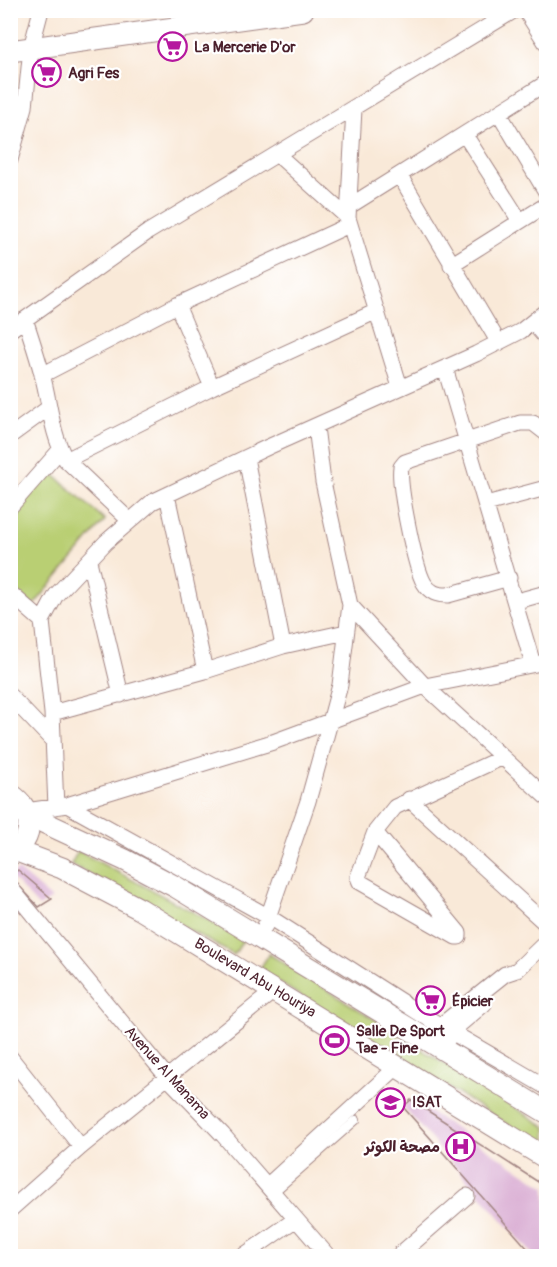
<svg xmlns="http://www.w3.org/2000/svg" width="557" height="1267" font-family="Pangolin,'Playpen Sans Arabic',sans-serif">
  <rect width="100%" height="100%" fill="#fff"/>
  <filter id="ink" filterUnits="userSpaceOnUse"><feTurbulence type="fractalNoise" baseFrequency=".0167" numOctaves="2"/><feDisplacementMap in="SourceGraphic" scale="12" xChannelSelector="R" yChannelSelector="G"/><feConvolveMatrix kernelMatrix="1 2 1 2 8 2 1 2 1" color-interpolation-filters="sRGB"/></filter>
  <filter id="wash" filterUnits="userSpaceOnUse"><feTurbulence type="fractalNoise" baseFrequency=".008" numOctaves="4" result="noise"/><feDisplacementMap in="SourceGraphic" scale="24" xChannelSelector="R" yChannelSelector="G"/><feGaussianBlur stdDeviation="1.35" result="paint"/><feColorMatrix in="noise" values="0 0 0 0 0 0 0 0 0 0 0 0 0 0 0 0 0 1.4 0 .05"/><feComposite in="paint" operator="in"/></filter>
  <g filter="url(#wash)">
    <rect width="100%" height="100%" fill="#f9e9d8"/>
    <path fill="#b9cf73" stroke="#82774f" stroke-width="1.5" d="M51,472L105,520L33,606L11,586L10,515Z
      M78,851L244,939L234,955L71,864Z
      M269,954L400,1035L390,1052L259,970Z
      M407,1040L546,1127V1140L543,1146L397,1056Z"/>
    <g id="blocks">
      <path fill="#dcb2d6" d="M18,870L52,899L39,907L10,876Z
        M411,1100L546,1187V1257H535L403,1107Z"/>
    </g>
  </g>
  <g filter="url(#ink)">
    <use href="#blocks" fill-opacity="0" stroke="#a28482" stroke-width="1.5"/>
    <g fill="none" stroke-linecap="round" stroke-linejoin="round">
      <defs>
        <path id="lane" d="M274,1192L356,1120"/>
        <path id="street" d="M525,10L546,43
          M354,109L348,218L400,387
          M499,113L546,192
          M465,135L520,221
          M278,155L348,218
          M10,160L25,107L31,48L41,10
          M400,176L499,343
          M348,207L546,83
          M451,265L546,205
          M177,305L212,387
          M25,319C31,337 37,355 42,374C50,403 51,433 66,460L129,520
          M533,323L546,338
          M10,330L148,232L515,10
          M445,368L533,664
          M42,375L177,305L349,225
          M316,427L323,482L350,605L425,686L546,797
          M10,436L47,409
          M246,458L283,646
          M66,460L212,387L377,311
          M167,495L205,671
          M486,504L546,488
          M10,507L60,450
          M89,561L121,695
          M509,578L448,595C437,595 430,593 424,583C415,568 398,485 401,467L405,462L520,423H533L546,433
          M10,593L42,621
          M517,601L546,593
          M10,696L53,741
          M52,713L205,671L283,646L346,632
          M409,799L546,924
          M67,805L269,917L419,1013L546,1087
          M56,807L52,713L42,621L56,595L106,542L152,502L268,447L476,354L521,331L546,311
          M26,811L67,805L273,742L425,686L546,662
          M375,832L459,933V936
          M10,887L168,1078L223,1135L328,1256
          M265,926L308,801L330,722L340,685L350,605
          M459,937H456L360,882L358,877L375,832L395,807L501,758
          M438,1031L441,1025L505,974L517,970L546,942
          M448,1039L452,1031L484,1004
          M10,1057L81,1147
          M268,1185L398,1066
          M10,1210L81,1147L275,990
          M243,1256L296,1219
          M398,1256L467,1196"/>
        <path id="secondary" d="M10,51L303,10
          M10,794C35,809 35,840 10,855
          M28,815L125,860L176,887L546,1112
          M17,851L62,868L140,909L546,1158"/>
      </defs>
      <use href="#lane" stroke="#a28482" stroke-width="10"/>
      <use href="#street" stroke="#a28482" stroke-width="17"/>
      <use href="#secondary" stroke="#a28482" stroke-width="23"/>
      <use href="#lane" stroke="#fff" stroke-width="8"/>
      <use href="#street" stroke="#fff" stroke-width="15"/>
      <use href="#secondary" stroke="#fff" stroke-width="21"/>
    </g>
  </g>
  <defs>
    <symbol id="supermarket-ring" viewBox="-11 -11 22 22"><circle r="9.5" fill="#fff" stroke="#b5179e" stroke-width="1.5"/><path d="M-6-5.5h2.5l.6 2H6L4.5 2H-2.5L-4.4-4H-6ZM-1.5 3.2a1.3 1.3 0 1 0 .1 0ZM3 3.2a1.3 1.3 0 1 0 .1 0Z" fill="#b5179e"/></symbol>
    <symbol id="stadium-ring" viewBox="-11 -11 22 22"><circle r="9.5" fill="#fff" stroke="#b5179e" stroke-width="1.5"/><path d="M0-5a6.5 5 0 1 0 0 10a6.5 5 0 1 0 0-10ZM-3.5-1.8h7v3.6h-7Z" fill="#b5179e"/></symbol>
    <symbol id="school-ring" viewBox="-11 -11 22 22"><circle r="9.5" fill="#fff" stroke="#b5179e" stroke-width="1.5"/><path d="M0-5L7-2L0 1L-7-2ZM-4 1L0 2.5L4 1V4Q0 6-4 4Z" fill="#b5179e"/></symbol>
    <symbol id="hospital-ring" viewBox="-11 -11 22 22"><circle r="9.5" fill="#fff" stroke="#b5179e" stroke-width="1.5"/><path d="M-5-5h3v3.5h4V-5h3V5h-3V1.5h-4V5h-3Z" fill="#b5179e"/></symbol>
  </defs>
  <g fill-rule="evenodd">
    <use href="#supermarket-ring" x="156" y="30" width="33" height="33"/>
    <use href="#supermarket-ring" x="30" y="56" width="33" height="33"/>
    <use href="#supermarket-ring" x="414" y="984" width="33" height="33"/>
    <use href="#stadium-ring" x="318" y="1024" width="33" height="33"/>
    <use href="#school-ring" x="374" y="1086" width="33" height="33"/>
    <use href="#hospital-ring" x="444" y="1130" width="33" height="33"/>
  </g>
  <g text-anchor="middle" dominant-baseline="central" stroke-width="4.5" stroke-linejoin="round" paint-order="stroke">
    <g font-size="15" font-weight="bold" fill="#4a1f2b" stroke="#fff" text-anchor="start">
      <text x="194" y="47">La Mercerie D'or</text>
      <text x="68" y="73">Agri Fes</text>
      <text x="452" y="1001">Épicier</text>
      <text x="356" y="1031">Salle De Sport<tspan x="356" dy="17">Tae - Fine</tspan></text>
      <text x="412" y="1102">ISAT</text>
      <text x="440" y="1147" text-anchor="end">مصحة الكوثر</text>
    </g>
    <g font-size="15" fill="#4a1f2b" stroke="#fff">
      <text transform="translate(255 978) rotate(31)">Boulevard Abu Houriya</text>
      <text transform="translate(167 1073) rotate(48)">Avenue Al Manama</text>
    </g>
  </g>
  <rect width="557" height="1267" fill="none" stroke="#fff" stroke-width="36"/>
</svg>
